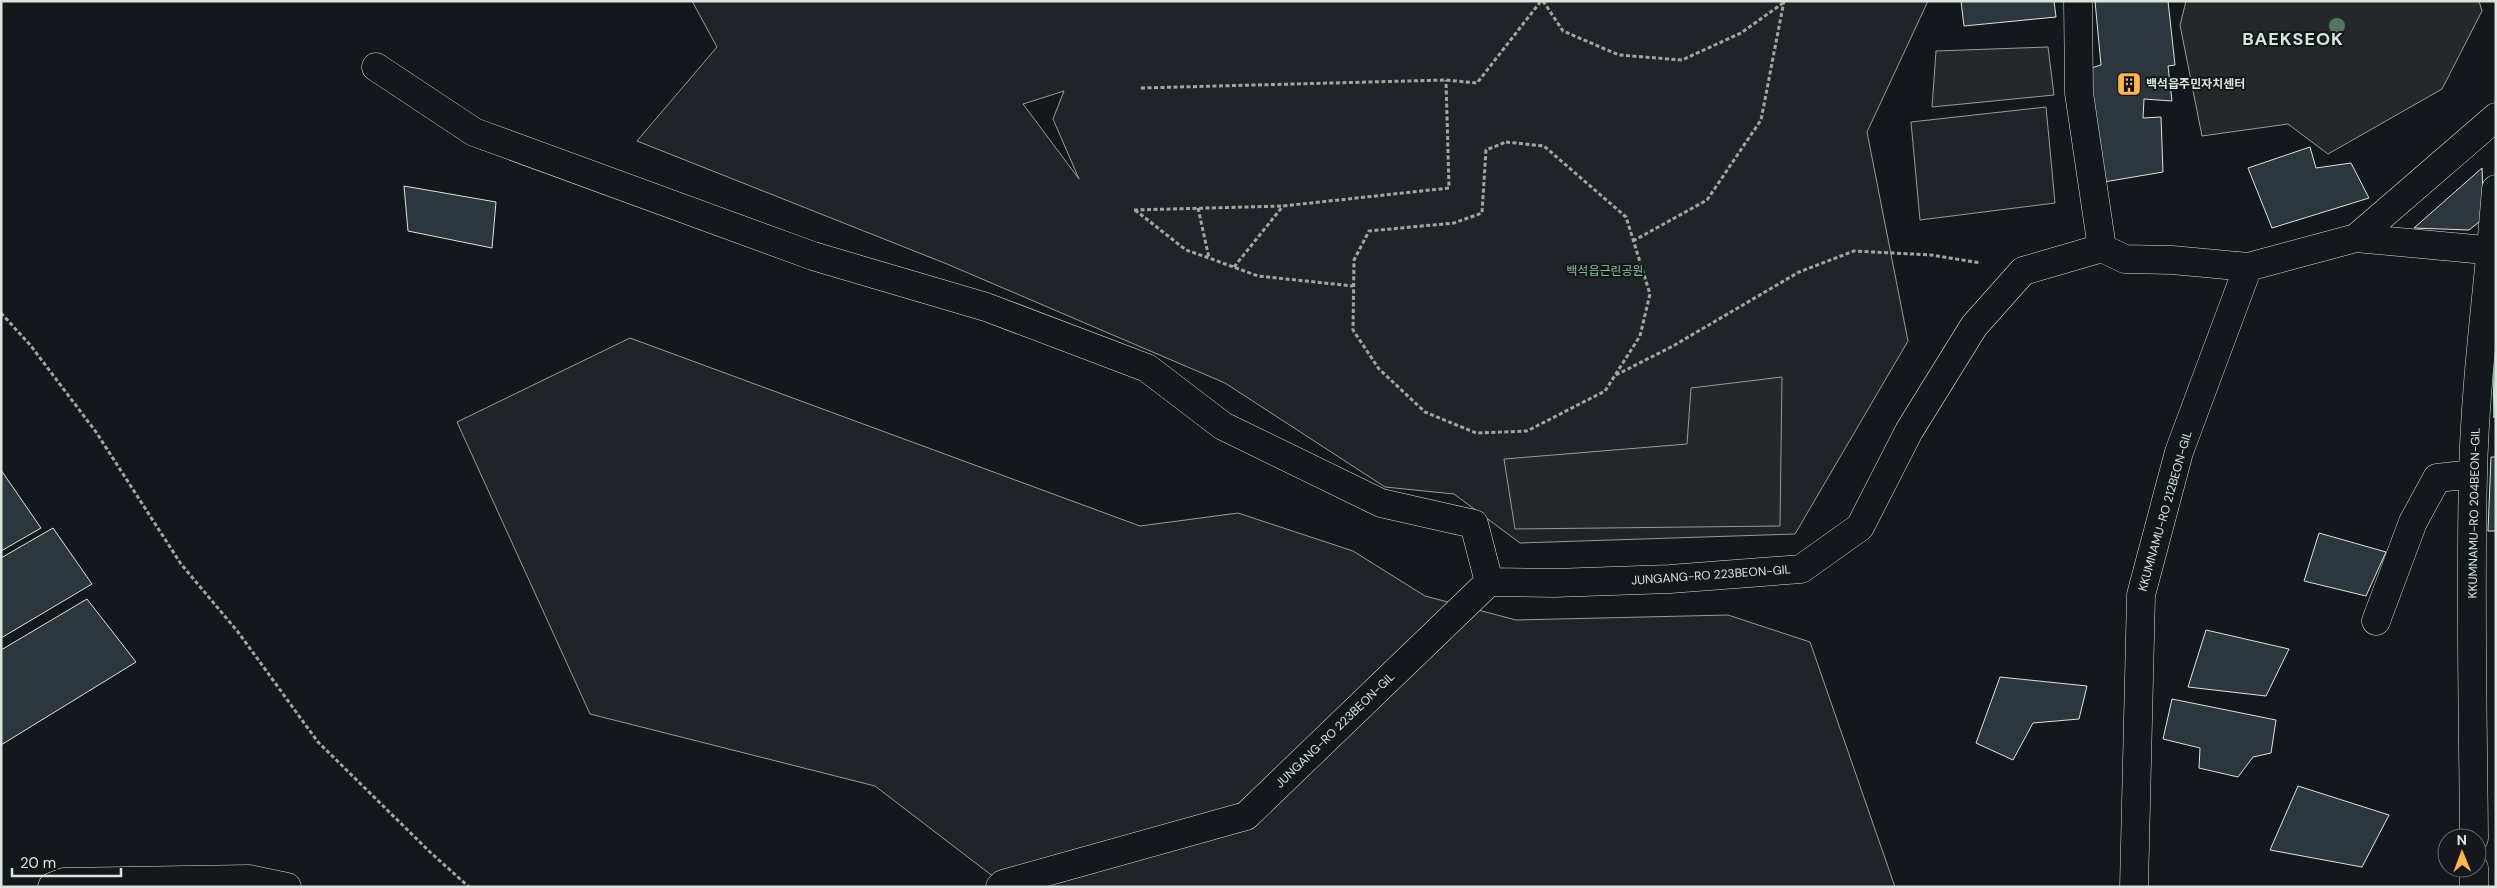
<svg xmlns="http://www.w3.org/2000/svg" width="2497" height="888" font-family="'DM Sans','Noto Sans KR',sans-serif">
  <rect width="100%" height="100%" fill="#14181c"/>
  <path fill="#202428" stroke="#939e99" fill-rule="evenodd" d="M692,1H1928L1867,132L1908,341L1795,534L1520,543L1454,494L1385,487L1225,383L947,264L637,141L717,47ZM1064,91L1053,119L1079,179L1023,104Z
    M2046,107L2055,203L1920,220L1911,122Z
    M630,338L1140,526L1238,513L1353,551L1425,596L1516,620L1728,615L1810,642L1895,887H1000L1003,884L875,786L590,714L457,422Z"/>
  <path fill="#24282b" stroke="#939e99" d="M2186,1H2479L2482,11L2442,89L2328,154L2288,124L2202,136L2180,25Z
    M2048,47L2054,95L1932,107L1936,51Z
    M1782,377L1780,526L1515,529L1504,459L1687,444L1691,388Z"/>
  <path fill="#2c363c" stroke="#d8e6dc" d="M1961,1H2054L2056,17L1964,26Z
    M2095,1H2168L2175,65L2168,66L2172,101L2144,99L2143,118L2161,117L2163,172L2098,183L2088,69L2101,65Z
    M2310,147L2316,168L2351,163L2369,198L2272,228L2248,168Z
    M2482,168L2484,218L2469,230L2414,228Z
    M404,186L496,202L492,248L408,231Z
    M2492,323L2496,324L2494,418Z
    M2491,457H2496V531H2488Z
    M1,470L41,528L1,551Z
    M53,528L92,584L1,638V558Z
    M2319,533L2386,552L2366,596L2304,581Z
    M87,599L136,662L1,745V650Z
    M2206,630L2289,649L2266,696L2188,687Z
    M2000,677L2087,686L2079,719L2033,723L2013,760L1976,743Z
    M2172,699L2276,720L2271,753L2253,757L2238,777L2199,768L2200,748L2163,739Z
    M2298,786L2389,815L2362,867L2270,850Z"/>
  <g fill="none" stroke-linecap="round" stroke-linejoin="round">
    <defs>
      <path id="minor" d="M2078,1L2079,93L2102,248
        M376,67L474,132L813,256L986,307L1147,368L1223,426L1381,503L1474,524L1489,582
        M2356,238L2496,251
        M2376,621L2413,522L2437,478L2473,474
        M2474,838C2473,717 2470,596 2473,475C2475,379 2489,284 2496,189
        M2474,868V887
        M52,887L64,882L249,879L287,887
        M1000,887L1003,884L1246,816L1489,582L1554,583L1670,579L1801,569L1860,527L1909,431L1974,326L2023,271L2102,248L2125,259L2172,260L2248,267L2356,238L2496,117
        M2134,887L2141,595L2179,452L2248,267"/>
    </defs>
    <use href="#minor" stroke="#d8e6dc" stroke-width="29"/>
    <path stroke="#9da8a2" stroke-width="3" stroke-dasharray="4 2.5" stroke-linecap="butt" d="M1543,1L1563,31L1619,55L1682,60L1741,33L1783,3
      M1141,88L1446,80L1477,83L1541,1
      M1506,142L1544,146L1626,217L1650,294L1640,336L1605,391L1527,431L1476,433L1425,412L1379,369L1353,330L1354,260L1369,231L1454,223L1482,213L1486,150Z
      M1198,208L1209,258
      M1134,210L1283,206L1449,188L1446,80
      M1135,210L1186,250L1209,258L1258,276L1353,286
      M1633,241L1707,200L1761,120L1784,1
      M1234,267L1283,206
      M1,313L31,346L96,432L181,564L238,632L318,742L430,852L469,887
      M1616,375L1673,346L1799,272L1854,251L1931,255L1981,263"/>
    <use href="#minor" stroke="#14181c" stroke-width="28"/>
  </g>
  <circle fill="#55745f" cx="2337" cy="26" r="8"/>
  <defs>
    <symbol id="building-square" viewBox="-11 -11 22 22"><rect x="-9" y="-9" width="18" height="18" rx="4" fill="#ffb74d" stroke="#14181c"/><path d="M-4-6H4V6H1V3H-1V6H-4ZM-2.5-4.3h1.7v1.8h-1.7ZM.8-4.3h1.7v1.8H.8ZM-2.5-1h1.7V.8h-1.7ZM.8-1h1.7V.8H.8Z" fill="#111"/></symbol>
  </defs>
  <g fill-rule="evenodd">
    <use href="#building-square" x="2115" y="70" width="28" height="28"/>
  </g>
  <g text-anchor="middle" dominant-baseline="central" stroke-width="4" stroke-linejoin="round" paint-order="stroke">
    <g font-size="12" font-weight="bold" fill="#d8e6dc" stroke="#14181c" text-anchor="start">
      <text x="2146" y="84">백석읍주민자치센터</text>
    </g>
    <g font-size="12" fill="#8ac095" stroke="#14181c">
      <text x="1605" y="271">백석읍근린공원</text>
    </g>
    <g font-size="12" fill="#d8e6dc" stroke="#14181c">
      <text transform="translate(2165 511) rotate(-74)">KKUMNAMU-RO 212BEON-GIL</text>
      <text transform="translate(2474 513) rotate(-89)">KKUMNAMU-RO 204BEON-GIL</text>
      <text transform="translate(1711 575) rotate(-4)">JUNGANG-RO 223BEON-GIL</text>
      <text transform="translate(1335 730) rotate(-44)">JUNGANG-RO 223BEON-GIL</text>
    </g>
    <g font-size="18" font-weight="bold" letter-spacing="1" fill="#d8e6dc" stroke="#14181c">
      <text x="2293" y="39">BAEKSEOK</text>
    </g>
  </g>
  <rect width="2497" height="888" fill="none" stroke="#d8e6dc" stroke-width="5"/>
  <g transform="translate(2462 853) rotate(359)"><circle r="24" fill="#14181c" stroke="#626a69"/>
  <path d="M0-4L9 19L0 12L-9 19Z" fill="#ffb74d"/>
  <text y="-8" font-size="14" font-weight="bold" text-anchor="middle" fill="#d8e6dc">N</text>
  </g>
  <path d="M12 868v8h109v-8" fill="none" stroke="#d8e6dc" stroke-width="2.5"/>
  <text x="20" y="868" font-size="15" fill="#d8e6dc" stroke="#14181c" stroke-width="4" paint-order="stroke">20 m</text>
</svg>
